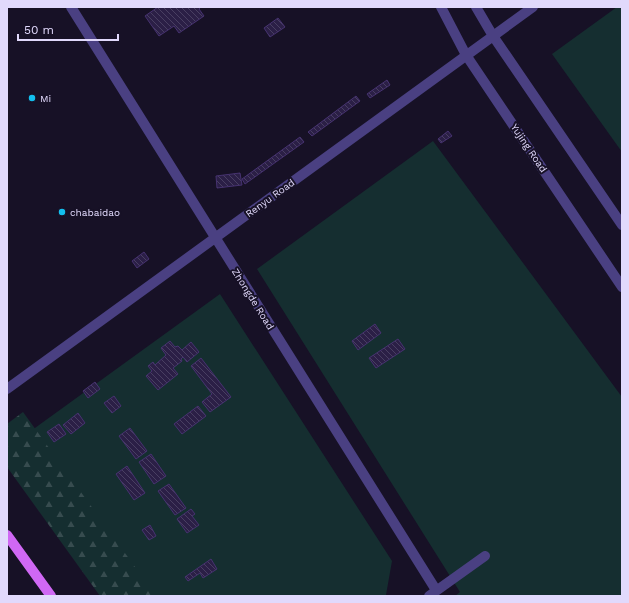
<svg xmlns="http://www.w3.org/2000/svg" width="629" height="603" font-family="'Work Sans',sans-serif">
  <defs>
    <pattern id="forest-firs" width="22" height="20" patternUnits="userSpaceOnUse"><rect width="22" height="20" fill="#152e30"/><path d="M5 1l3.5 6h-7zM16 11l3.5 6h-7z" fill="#374c4f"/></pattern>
    <pattern id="building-back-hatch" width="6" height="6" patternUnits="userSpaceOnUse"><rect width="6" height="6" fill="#2b1f46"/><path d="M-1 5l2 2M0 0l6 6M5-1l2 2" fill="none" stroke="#493f62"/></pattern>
  </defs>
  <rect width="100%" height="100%" fill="#171126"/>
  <path fill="#152e30" d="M617,7H622V152L552,54Z
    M433,141L622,397V596H455L460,592L257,269Z
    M220,294L392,561L386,595L385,596H147L28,433Z"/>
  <path fill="url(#forest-firs)" d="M23,412L156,596H100L7,467V424Z"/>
  <path fill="url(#building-back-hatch)" stroke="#463270" d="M158,7H201L199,9L204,16L179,33L174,26L159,36L145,16Z
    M278,18L285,27L270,37L264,28Z
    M387,80L390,85L370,98L367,94Z
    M356,96L360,101L312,136L308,132Z
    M448,131L452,136L441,143L438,139Z
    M300,137L304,142L245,184L242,179Z
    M240,173L242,185L217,188L216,176Z
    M144,252L149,259L137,268L132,261Z
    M375,324L381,333L358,350L352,341Z
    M398,339L405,349L376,368L369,358Z
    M170,341L175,347L178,346L182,350L191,342L199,352L187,362L183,357L181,359L182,361L173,368L178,374L158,390L146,376L152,371L148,366L153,362L155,365L166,355L161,348Z
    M201,358L231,397L210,412L202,402L212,394L191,366Z
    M95,382L100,389L88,398L83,391Z
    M114,396L121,406L112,413L104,403Z
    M198,406L206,416L182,434L174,424Z
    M78,413L85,423L71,434L63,425Z
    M59,424L66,434L54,442L47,432Z
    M130,428L147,451L136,459L119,436Z
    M151,454L166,476L154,484L139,462Z
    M127,466L145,493L134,500L116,474Z
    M169,484L186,508L175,515L158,491Z
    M191,509L195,514L192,516L199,525L187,533L177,519Z
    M150,525L156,536L149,540L142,530Z
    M211,559L217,569L203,578L200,573L188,581L185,577Z"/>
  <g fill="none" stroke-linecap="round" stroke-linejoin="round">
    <path stroke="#4a4082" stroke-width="10" d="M71,7L436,590
      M441,7L466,55L622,287
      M476,7L493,36L622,225
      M7,389L533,7
      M429,596L485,556"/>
    <path stroke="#d068f4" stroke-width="10" d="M7,535L51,596"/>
  </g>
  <g fill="#13bfee" stroke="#171126" stroke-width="1.5">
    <circle cx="32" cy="98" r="4"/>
    <circle cx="62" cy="212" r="4"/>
  </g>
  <g text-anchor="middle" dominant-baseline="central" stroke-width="4" stroke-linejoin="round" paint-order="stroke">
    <g font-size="10" fill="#e1d9fc" stroke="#171126" text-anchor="start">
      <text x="40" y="98">Mi</text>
      <text x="70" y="212">chabaidao</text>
    </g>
    <g font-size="10" fill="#e1d9fc" stroke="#171126">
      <text transform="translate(529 148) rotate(56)">Yujing Road</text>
      <text transform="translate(270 198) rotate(-36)">Renyu Road</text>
      <text transform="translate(253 299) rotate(58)">Zhongde Road</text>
    </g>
  </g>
  <rect width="629" height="603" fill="none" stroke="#e1d9fc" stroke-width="16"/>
  <path d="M18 34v6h100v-6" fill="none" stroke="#e1d9fc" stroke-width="2"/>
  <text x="24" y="34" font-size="12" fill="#e1d9fc" stroke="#171126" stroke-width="3" paint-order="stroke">50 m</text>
</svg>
